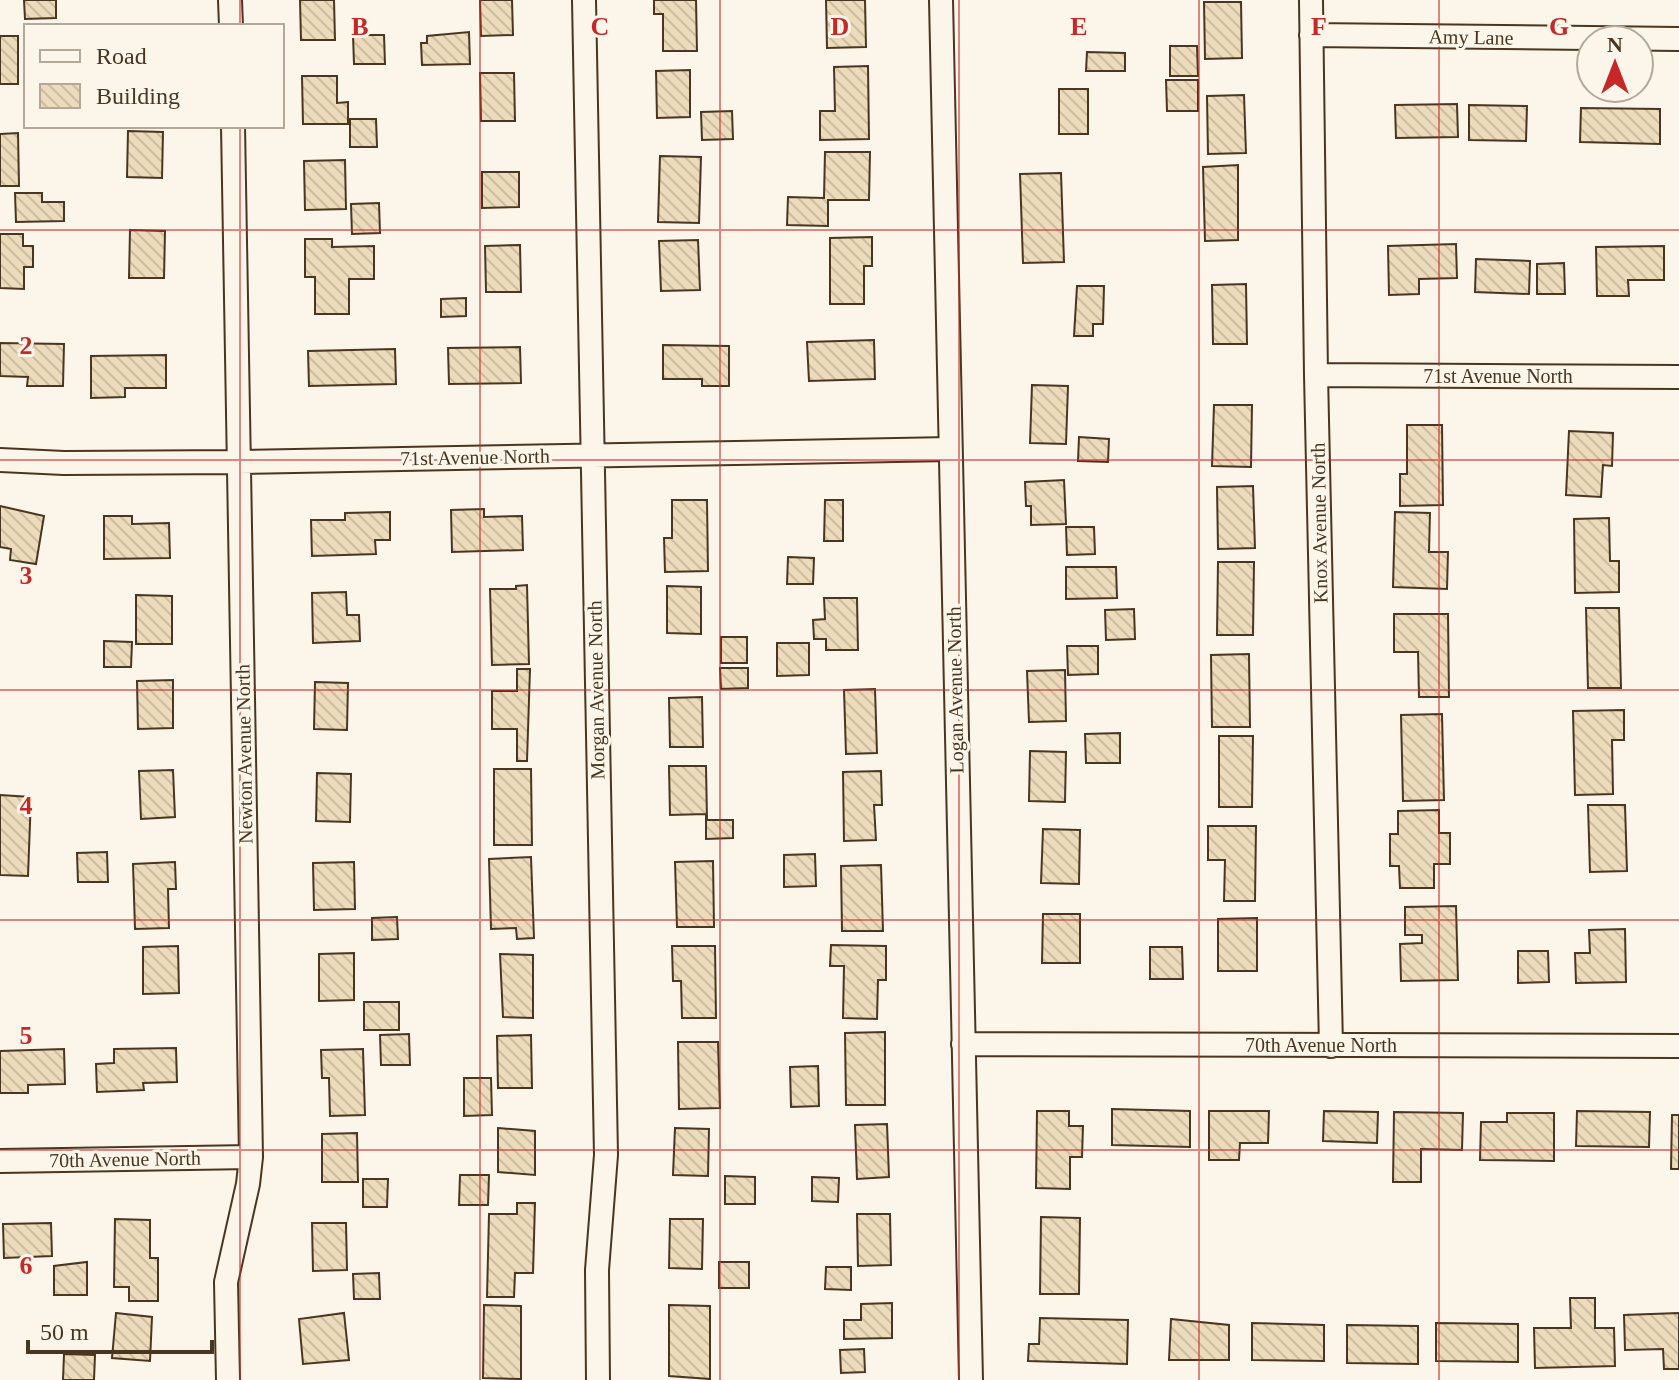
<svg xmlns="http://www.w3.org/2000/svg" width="1679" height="1380" font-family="'Times New Roman',serif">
  <defs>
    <pattern id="building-back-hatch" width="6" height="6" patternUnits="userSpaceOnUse" patternTransform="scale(2)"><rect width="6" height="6" fill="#ecdcbc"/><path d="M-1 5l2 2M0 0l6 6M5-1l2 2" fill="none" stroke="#ccbda1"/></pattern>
  </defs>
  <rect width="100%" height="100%" fill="#fbf6e9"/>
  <path fill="url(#building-back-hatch)" stroke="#4a3520" stroke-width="2" d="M24,0H56V18L25,19Z
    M300,0H334L335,40H301Z
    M480,0H512L513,35L481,36Z
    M654,0H696L697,51H663V14H654Z
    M826,0H865L866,47L827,48Z
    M1204,2H1241L1242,58L1205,59Z
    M469,32L470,64L422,65L421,43H427V36Z
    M353,35H384L385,64H354Z
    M0,36H18V84H0Z
    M1170,46H1197L1198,76H1170Z
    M1087,52L1125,53V71H1086Z
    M868,66L869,139L820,140V111H835L834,67Z
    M690,70V117L657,118L656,71Z
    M480,73H514L515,121H481Z
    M302,76H337V103L348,102V124H303Z
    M1166,80H1198V111H1167Z
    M1059,89H1088V134H1059Z
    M1244,95L1246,153L1208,154L1207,96Z
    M1457,104L1458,137L1396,138L1395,105Z
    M1469,105L1527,106L1526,141L1469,140Z
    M1581,108L1660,109V144L1580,142Z
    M732,111L733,139L702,140L701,112Z
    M350,119H376L377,147H350Z
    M128,131L163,132L162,178L127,177Z
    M18,133L19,186H0V134Z
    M825,152H870L869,200H828V226L787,225L788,197L824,198Z
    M660,156L701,157L699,223L658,222Z
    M345,160L346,209L305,210L304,161Z
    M1238,165V240L1205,241L1203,167Z
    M482,172H519V207L482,208Z
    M1061,173L1064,262L1023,263L1020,174Z
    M15,193H42V202H64V221L16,222Z
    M379,203L380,233L352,234L351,204Z
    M130,230L165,231L164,278H129Z
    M0,234H23V246H33V267H24V289L0,288Z
    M872,237V266H864V304H830V238Z
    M305,239H332V247L374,246V279H349V314H315V277H305Z
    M698,240L700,290L661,291L659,241Z
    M1456,244L1457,278L1419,279V294L1389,295L1388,246Z
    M520,245L521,292H486L485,246Z
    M1664,246V280H1628L1629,296H1597L1596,247Z
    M1476,259L1530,261L1529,294L1475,292Z
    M1564,263L1565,294H1537V264Z
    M1246,284L1247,344H1213L1212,285Z
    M1077,286H1104L1103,324H1093V336H1074Z
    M466,298V316L441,317V299Z
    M874,340L875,379L809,381L807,342Z
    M0,343L64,344L63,386H27L28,377L0,376Z
    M663,345L729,346V386H702V379H663Z
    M520,347L521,383L449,384L448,348Z
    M395,349L396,384L309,386L308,351Z
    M166,355V388H125V397L91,398V356Z
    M1032,385L1068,386L1066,444L1030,443Z
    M1214,405H1252L1251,467L1212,466Z
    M1407,425H1442L1443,505L1400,506V474H1407Z
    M1569,431L1613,433L1612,466L1603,465L1601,497L1566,495Z
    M1079,437L1109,439L1108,462L1078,461Z
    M1064,480L1066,524L1031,525V506H1026L1025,482Z
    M1253,486L1255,548L1218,549L1217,487Z
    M672,500H707L708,571L665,572L664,538H672Z
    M825,500H843V541H824Z
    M0,506L44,516L36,564L10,560L11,549L0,547Z
    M484,509V517L522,516L523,550L452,552L451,510Z
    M390,512V540H375L376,554L312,556L311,520H345V513Z
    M1395,512L1430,513L1429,552H1448L1447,589L1393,587Z
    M104,516H132V524L169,523L170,558L104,559Z
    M1609,518L1610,561H1619V592L1575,593L1574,519Z
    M1066,527H1094L1095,554L1067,555Z
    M788,557L814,558L813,584H787Z
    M1218,562H1254L1253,635H1217Z
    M1066,567H1116L1117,598L1066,599Z
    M527,585L529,664L492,665L490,589H516V586Z
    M667,586L701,587V634L667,633Z
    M346,592L347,615H359L360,641L313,643L312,593Z
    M136,595L172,596V644H136Z
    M824,598H857L858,650H826V639H814L813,620L825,619Z
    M1586,608H1619L1621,688H1588Z
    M1134,609L1135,639L1106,640L1105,610Z
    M1394,614H1448L1449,697H1419L1418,652H1394Z
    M721,637H747V663H721Z
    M104,641L132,642L131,667H104Z
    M777,643H809V675L777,676Z
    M1067,646H1098V674L1068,675Z
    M1249,654L1250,727H1212L1211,655Z
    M720,668H748V688L721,689Z
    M517,669H530L527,761H517V729H492V691H517Z
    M1065,670L1066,721L1029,722L1027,671Z
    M173,680V728L138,729L137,681Z
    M315,682L348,683L347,730L314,729Z
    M875,689L877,753L846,754L844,690Z
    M702,697L703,747H670L669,698Z
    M1624,710V740H1612L1613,794L1575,795L1573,711Z
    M1442,714L1444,800L1403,801L1401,715Z
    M1120,733V763H1086L1085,734Z
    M1219,736H1253L1252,807H1219Z
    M1030,751L1066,752L1065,802L1029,801Z
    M669,766H706L707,820H733V838L706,839V814L670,815Z
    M494,769H531L532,845H494Z
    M173,770L175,817L141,819L139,771Z
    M881,771L882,805H874L876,840L844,841L843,772Z
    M317,773L351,774L350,822L316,821Z
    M0,795L31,797L28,876L0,875Z
    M1588,805H1625L1627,871L1590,872Z
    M1439,810V833H1450V864H1434V888H1400L1399,866H1390V834H1398V811Z
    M1208,826H1256L1255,901H1224L1225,860H1208Z
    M1043,829L1080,830L1079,884L1041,883Z
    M107,852L108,882H78L77,853Z
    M815,854L816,886L784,887V855Z
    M531,857L534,938L517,939L516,928L491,929L489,859Z
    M713,861L714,927H677L675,862Z
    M175,862L176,889H168L169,928L135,929L133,864Z
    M354,862L355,909L314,910L313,863Z
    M881,865L883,931H842L841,866Z
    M1456,906L1458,980L1401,981L1400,944L1422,943V935H1405V907Z
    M1043,914H1080V963H1042Z
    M397,917L398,939L372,940V918Z
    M1257,918V971H1218V919Z
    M1625,929L1626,982L1576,983L1575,953H1590L1589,930Z
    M831,945L886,946V980H878L877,1019L843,1018L844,966H830Z
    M178,946L179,993L143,994V947Z
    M672,946H715L716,1018H682L681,981H673Z
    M1150,947H1182L1183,979H1150Z
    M1518,951H1548L1549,982L1518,983Z
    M354,953V1000L319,1001V954Z
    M500,954L533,955V1018L503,1017Z
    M364,1002H399V1030H364Z
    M885,1032V1105H846L845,1033Z
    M409,1034L410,1065H381L380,1035Z
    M531,1035L532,1088H498L497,1036Z
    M678,1042H718L720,1108L679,1109Z
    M176,1048L177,1082L143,1083L144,1090L97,1092L96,1064L114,1063V1049Z
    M64,1049L65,1084L28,1085V1093H0V1051Z
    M363,1049L365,1115L330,1116L329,1078H322L321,1050Z
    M818,1066L819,1106L791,1107L790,1067Z
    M464,1078H491L492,1115L464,1116Z
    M1112,1109L1190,1111V1147L1112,1145Z
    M1037,1111H1069V1126H1083L1082,1157H1070V1189L1036,1188Z
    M1209,1111H1269L1268,1143H1240L1239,1160H1209Z
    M1324,1111L1378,1112L1377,1143L1323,1141Z
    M1577,1111L1650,1112L1649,1147L1576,1146Z
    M1394,1112L1463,1113L1462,1150L1421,1149V1182H1393Z
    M1507,1113H1554V1161L1480,1160L1481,1122H1507Z
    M1672,1115H1679V1169H1671Z
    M887,1124L889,1177L857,1179L855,1125Z
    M498,1128L535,1131V1175L498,1172Z
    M675,1128L709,1129L708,1176L673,1175Z
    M357,1133L358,1182H322V1134Z
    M460,1175H489L488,1205H459Z
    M725,1176L755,1177V1204H725Z
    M812,1177L839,1178L838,1202L812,1201Z
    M363,1179H388L387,1207H363Z
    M517,1203H535L533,1273H515L514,1297H487L489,1214H517Z
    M857,1214H890L891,1265L858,1266Z
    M1041,1217L1080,1218L1079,1294H1040Z
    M115,1219L150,1220V1258H158V1301H129V1287H114Z
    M670,1219H703L702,1269L669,1268Z
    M51,1223L52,1256L4,1258L3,1224Z
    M312,1223H346L347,1270L313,1271Z
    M87,1262V1295H54V1266Z
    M719,1262H749V1288H719Z
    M826,1267H851V1290L825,1289Z
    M379,1273L380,1299H354L353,1274Z
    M1570,1298H1595V1328H1614L1615,1366L1535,1368L1534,1328H1571Z
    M892,1303V1338L844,1339V1320H861V1304Z
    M484,1305L521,1306V1379L483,1378Z
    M669,1305L710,1306V1379L669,1376Z
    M116,1313L152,1317L150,1361L112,1358Z
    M344,1313L349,1360L303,1364L299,1319Z
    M1679,1313V1369H1664L1663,1349L1625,1350L1624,1315Z
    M1040,1318L1128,1320L1127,1364L1028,1361L1029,1344H1039Z
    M1171,1319L1229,1325V1360H1169Z
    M1252,1323L1324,1325V1361L1252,1360Z
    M1436,1323L1518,1324V1362L1436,1361Z
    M1347,1325L1418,1326V1364L1347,1363Z
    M864,1349L865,1372L841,1373L840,1350Z
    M64,1354L95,1355L94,1380H63Z"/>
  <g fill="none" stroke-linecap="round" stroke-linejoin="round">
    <defs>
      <path id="minor" d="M230,0L231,26
        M584,0L606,1155L597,1270L598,1380
        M941,0L971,1380
        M1311,0L1316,375L1331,1046
        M1311,35L1679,39
        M1316,375L1679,377
        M0,460L64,463L239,462L950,449
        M963,1044L1679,1046
        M0,1161L251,1157
        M228,1380L226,1282L248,1184L251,1157L233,126"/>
    </defs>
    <use href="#minor" stroke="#4a3520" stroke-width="26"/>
    <use href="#minor" stroke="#fbf6e9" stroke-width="22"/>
  </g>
  <path fill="none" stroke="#c62828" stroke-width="2" stroke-opacity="0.55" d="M240,0V26M480,0V1380M720,0V1380M959,0V1380M1199,0V1380M1439,0V1380M240,126V1380M0,230H1679M0,460H1679M0,690H1679M0,920H1679M0,1150H1679"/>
  <g text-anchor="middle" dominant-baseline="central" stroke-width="6" stroke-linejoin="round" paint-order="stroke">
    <g font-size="20" fill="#4a3520" stroke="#fbf6e9">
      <text transform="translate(1471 37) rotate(1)">Amy Lane</text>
      <text x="1498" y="376">71st Avenue North</text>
      <text transform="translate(475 457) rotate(-1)">71st Avenue North</text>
      <text transform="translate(1319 523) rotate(-91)">Knox Avenue North</text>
      <text transform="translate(596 690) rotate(-91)">Morgan Avenue North</text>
      <text transform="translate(955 690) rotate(-91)">Logan Avenue North</text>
      <text transform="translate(244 754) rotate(-91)">Newton Avenue North</text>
      <text x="1321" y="1045">70th Avenue North</text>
      <text transform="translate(125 1159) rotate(-1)">70th Avenue North</text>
    </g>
  </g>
  <g font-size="26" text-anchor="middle" font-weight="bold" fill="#c62828" stroke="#fbf6e9" stroke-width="6" stroke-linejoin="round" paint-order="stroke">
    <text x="360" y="35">B</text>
    <text x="600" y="35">C</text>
    <text x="840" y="35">D</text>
    <text x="1079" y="35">E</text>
    <text x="1319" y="35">F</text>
    <text x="1559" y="35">G</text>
    <text x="26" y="354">2</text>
    <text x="26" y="584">3</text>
    <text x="26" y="814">4</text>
    <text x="26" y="1044">5</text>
    <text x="26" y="1274">6</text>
  </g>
  <rect x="24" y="24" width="260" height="104" fill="#fbf6e9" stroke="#b4a999" stroke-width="2"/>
  <rect x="40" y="50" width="40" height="12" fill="#fbf6e9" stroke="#b4a999" stroke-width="2"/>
  <text x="96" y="64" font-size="24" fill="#4a3520">Road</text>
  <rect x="40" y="84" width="40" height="24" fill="url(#building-back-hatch)" stroke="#b4a999" stroke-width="2"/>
  <text x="96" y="104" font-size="24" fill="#4a3520">Building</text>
  <g transform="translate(1615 64)"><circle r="38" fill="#fbf6e9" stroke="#b4a999" stroke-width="2"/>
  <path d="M0-6L14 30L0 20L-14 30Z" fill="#c62828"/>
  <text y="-12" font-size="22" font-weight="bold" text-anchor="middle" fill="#4a3520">N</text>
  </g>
  <path d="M28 1340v12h184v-12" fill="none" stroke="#4a3520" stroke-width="4"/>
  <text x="40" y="1340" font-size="24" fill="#4a3520" stroke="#fbf6e9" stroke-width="6" paint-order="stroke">50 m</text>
</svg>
